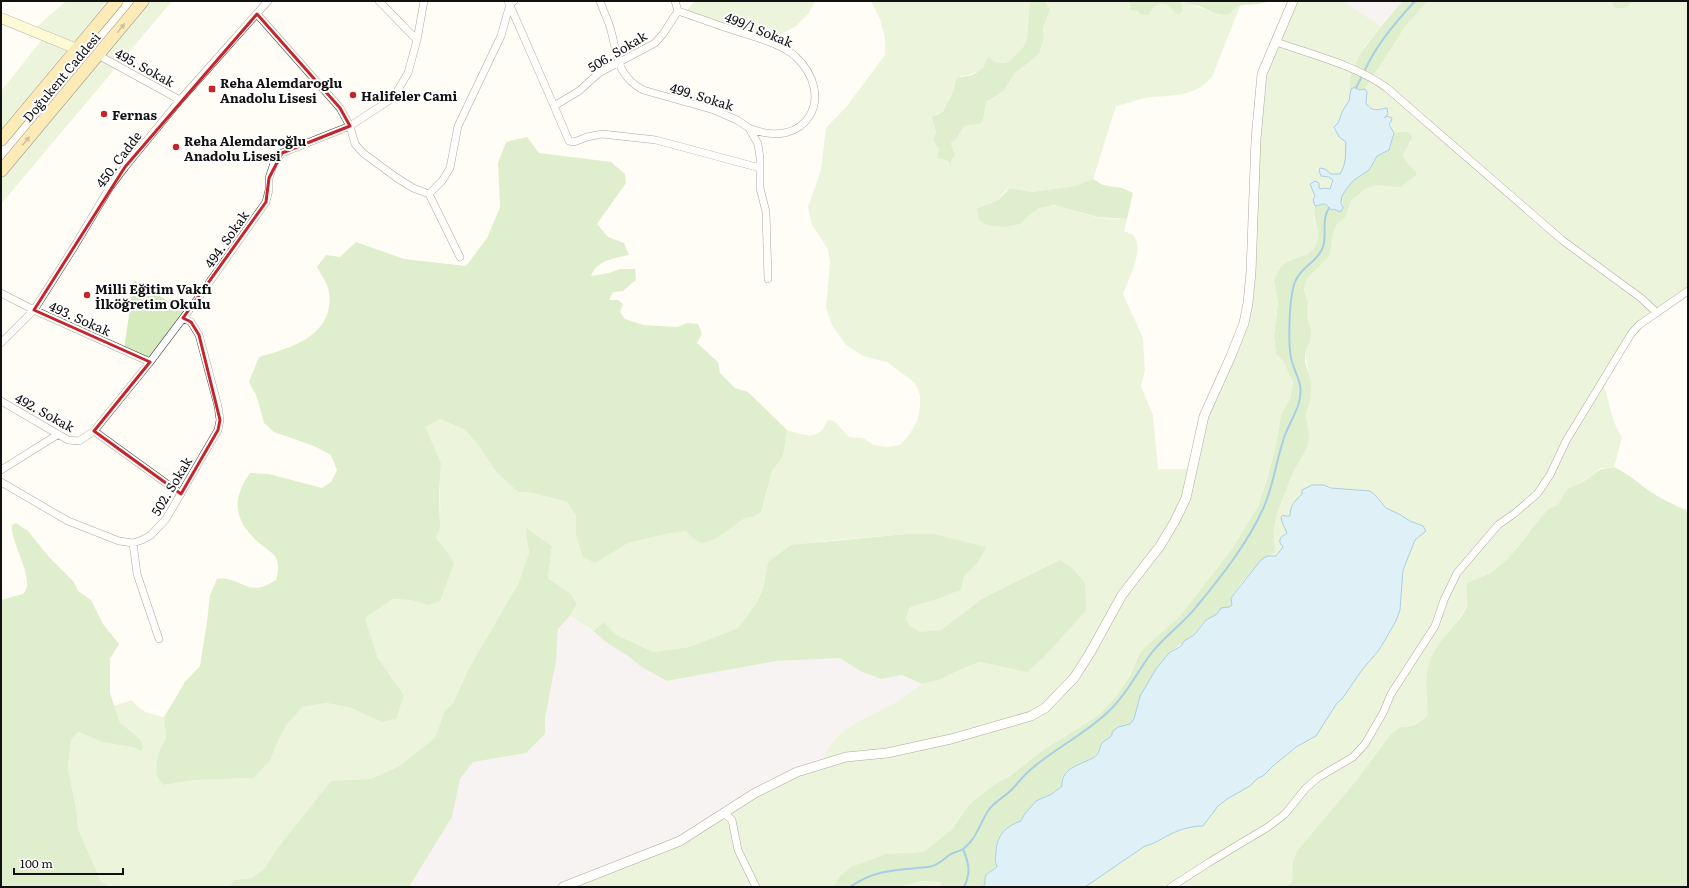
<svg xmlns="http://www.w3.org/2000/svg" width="1689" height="888" font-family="Literata,serif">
  <rect width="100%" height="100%" fill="#fffdf5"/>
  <path fill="#eee6ef" d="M1343,1H1403L1381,26Z
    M570,616L628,656L643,668L667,681L777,661L840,658L860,671L881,679L902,675L922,684L896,702L861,720L824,762L680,841L564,887H409L452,817L460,779L473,761L526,753L545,734V719L556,661L558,629Z"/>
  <path fill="#d5ebbd" d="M66,1H117L1,140V91L44,37L32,31Z
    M143,1H172L1,204V171Z
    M695,1H815L809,13L796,26L780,35L760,40L684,13Z
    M871,1H1030L1027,39L1024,46L1009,61L1005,63L995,62L990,58L986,59C985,70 971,76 962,76L954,85L953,92L945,105L944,110L941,113L936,114L932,121L936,132L934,136L939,149L937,156L938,159L946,160L948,164L952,162L954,152L951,143L957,138L964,126L980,124L983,122L985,103L1004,91L1014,74L1039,54L1044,38L1043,29L1050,9L1045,1H1129V7L1133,11L1149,12L1155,4C1167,1 1170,5 1177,15L1183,9L1181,1H1187L1189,4L1220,14L1241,4L1212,77C1193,99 1170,94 1146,98C1136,100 1125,104 1116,106L1093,179L1075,186L1032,192L1010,188L1004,192L997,201L977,208L1020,224C1049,194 1061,208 1096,217C1105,219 1117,218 1127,219L1124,231C1129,233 1134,234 1136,240C1142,254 1128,281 1123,294L1143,338L1145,370L1141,386L1153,415L1158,469H1193L1197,444L1244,323L1259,97L1293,1H1343L1381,26L1365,46L1349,84L1351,94L1349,101L1343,110L1338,123L1335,126L1338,134L1346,142C1346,153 1347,163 1340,174H1331L1323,168H1320L1319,172L1321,176L1329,177L1333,180L1330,189L1324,188L1321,189L1319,188V183L1314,181C1313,187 1313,190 1315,196C1316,203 1313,210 1314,217C1315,222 1318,227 1319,232C1320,255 1290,269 1274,280L1278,302L1274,336L1276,354L1283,361L1293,382L1290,399L1281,415L1276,445L1267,479L1258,506L1232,549L1178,618L1162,633L1131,674L1117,695L1100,714L1040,752L1009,777L998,782L982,794L969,805L952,829L925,851L912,853L839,877L833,887H564L680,841L755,793L824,762L826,752L833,742L841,733L861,720L896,702L922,684L941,679L966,667L980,662L997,665L1046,655L1086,611L1019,581L983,598L941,630L920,633L909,625L906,619L910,607L935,600L961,590L964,576L976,565L987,547L935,534H906L824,541L768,562L763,588L757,602L738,628L689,647L653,652L615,634L604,622L593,631L570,616L577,604L571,594L548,578L552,546L525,528L529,553L518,584L469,668L453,703L444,712L435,738L399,766L371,779L331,782L276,850L264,869L251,878L234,880L229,887H109L101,881L78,829L77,813L68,768L71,741L78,732L102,742L136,748L120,723L114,706L132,700C140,712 150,714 164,717L166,737L158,754L163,785L196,780L254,778L270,761L279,739L287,724L303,707L326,703L351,708L381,722L404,695L378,658L365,618L393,599L410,600L428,605L449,554L436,538C446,505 437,458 424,426L440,419L465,430L479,446L496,472L518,492L533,493L567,502L576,516V535L616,549C634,539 665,530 686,531C697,531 709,535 720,536L745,518L754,517L761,512L772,471L783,457L787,430C796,432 812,440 821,431C824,429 825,423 828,420L834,421L849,437L863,438L874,445L887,447L900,445L909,435L917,421L920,408V395L915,383L887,362L863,356L846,345L833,327L826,308L830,262L828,249L812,225L808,207L821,170L826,128L847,106L885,55V38L880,19Z
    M1428,1H1612L1613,7L1630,5L1634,1H1688V291L1639,325L1603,381L1614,422L1622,438L1614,467L1601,468L1583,481L1569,488L1557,507L1549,508C1529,529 1516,556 1490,573C1483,577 1474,579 1467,583C1464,590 1467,592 1467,599C1468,607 1462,614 1458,620L1427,699L1429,707L1427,716L1415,725L1407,726L1390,735L1359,777L1297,851L1292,882L1285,887H1085L1145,846C1155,844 1162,838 1171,834C1181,829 1192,826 1203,826L1218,806L1227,799L1250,786L1258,778L1263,776L1273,766L1296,747L1316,736L1337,703L1342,699L1362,670L1386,639L1396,621L1400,610L1403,570L1415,540L1419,535L1425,532V529L1419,524L1410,521L1399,514L1391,511L1381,502L1376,496L1368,491L1345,490L1324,485L1302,490V494C1295,501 1290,505 1290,515L1285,516L1284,527L1287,533L1281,545L1283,547L1276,556H1267L1270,554L1275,543L1274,529L1277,513L1293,473L1308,446L1309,436L1306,414L1310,401L1308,369L1305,354L1310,342L1307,318L1308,302L1304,288L1307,279L1330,255L1333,232L1337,224L1346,215L1351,201L1357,196L1365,189L1377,185H1389L1416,171L1409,165L1403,156L1405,149L1411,143L1408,132L1394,133L1390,123L1384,118L1388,114L1387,109L1375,111L1367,106V92L1365,89L1405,27Z
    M134,280L187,313L150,362L124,350Z
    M923,881L940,882L942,887H899Z"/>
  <path fill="#b9dc9c" d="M1030,1H1045L1050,9L1043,29L1044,38L1039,54L1014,74L1004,91L986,102L983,121L980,124L964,126L957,138L951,143L955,156L952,159L951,166L946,160L938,159L937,156L939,149L933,140L936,132L932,120L933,116L941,113L944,110C945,103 951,98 953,91C955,86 954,83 957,78L972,75L976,73L984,66L986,59L989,57L995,62L1005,63L1009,61L1024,46L1027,39Z
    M1129,1H1181C1183,8 1184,11 1177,15C1167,0 1157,0 1148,15H1142L1137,11L1130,10Z
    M1187,1H1268C1256,8 1238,0 1231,13C1221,18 1209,10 1199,6C1196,5 1192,5 1189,4Z
    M1403,1H1428L1405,27L1365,89L1359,90L1356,89H1351L1350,90C1344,64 1387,20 1403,1Z
    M1612,1H1634C1627,8 1622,10 1613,7Z
    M1399,132H1408L1412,136C1411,144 1405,148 1403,156L1409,165L1416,171V175L1401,187L1377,185L1365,189L1357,196L1351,201L1346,216L1337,224L1333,232L1330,255L1307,279L1304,289L1308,302L1307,318L1311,330L1310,342L1305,354V362L1311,381L1310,401L1306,414L1309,436L1308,446L1293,473L1277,513L1274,529L1275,552C1262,557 1238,586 1231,598L1232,605L1229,607L1221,609C1216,616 1210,617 1205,621C1200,625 1197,632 1193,635C1185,642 1177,646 1169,653C1162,659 1143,690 1139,699C1136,706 1137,715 1132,722C1127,729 1111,736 1103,743C1100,746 1100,750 1098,753C1088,766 1060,763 1062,786L1052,794L1036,801L1024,815L1021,821C1006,826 997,835 996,850C996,857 994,859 997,866L995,869L987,873L985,880V885L983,887H942L940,882L923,881L899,887H833L839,877L851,867L886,854L912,853L925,851L952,829L969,805L982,794L998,782L1009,777L1040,752L1100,714L1117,695L1131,674L1141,651L1178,618L1232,549L1258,506L1267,479L1276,445L1281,415L1290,399L1293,382L1283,361L1276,354L1274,336L1278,302L1274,280C1276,276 1279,269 1282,266C1294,254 1309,262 1317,242C1322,229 1311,219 1315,206C1323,205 1324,200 1331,210L1334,209L1337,211L1343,208L1342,196L1347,188L1353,180L1369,170L1376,156L1389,150L1394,133Z
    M527,137L539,153L611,162L625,174L626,183L597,224L608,237L624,243L629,255C616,258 596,260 591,276L609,273L620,269H635L636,280L623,291L613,292L609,300H618L623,304L620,312L625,319L643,325L677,327L687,323L698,324L702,334L697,343L718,362L720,373L735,388L748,392L787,430L783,457L772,471L761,512L754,517L745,518L720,536L708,542L701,543L689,535L686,531L665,534L628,543L595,563L583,557L576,535V516L567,502L533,493L518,492L496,472L479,446L465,430L440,419L425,427L441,463L439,488L440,527L436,538L449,554L454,564L440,601L428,605L410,600L393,599L365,618L378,658L404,695L396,719L381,722L351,708L326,703L303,707L287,724L279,739L270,761L254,778L196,780L163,785L156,774L158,754L166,737L164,717L185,682L200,666L207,622L210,595L217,579C242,575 246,600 276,580C278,573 280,564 275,556C271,551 263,547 258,542C234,520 231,500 250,473L269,474L322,488L331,482L337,470L331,455L314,446L274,432L264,423L257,397L249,382L259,357C292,348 335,335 329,292C328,284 321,274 317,267L326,255L340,257L356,242L404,259L466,266L487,238L500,207L498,163L506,142Z
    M1093,179L1103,185L1122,188L1133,193L1127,219L1098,217L1054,205L1040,208L1028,216L1020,224L1004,227L987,225L979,220L977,208L997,201L1010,188L1032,192L1075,186Z
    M1614,467C1627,473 1637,482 1648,490C1661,499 1674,505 1688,511V887H1285L1292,882L1293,861L1297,851L1359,777L1390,735L1399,728L1415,725L1427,716C1429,709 1427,705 1427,698C1426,686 1426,672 1430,661C1436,641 1456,628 1465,610C1470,600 1464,592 1467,583C1474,579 1483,577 1490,573C1516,556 1529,529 1549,508C1564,505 1559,498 1567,490C1572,485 1579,484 1584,481C1597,472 1597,469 1614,467Z
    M16,523L28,531L49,557L74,582L78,591L91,600L103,624L119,644L110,659V693L120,723L140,739L143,748L141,751L136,748L102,742L78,732L71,741L68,768L77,813L78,829L101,881L109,887H1V600L23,594C37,580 10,544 12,525Z
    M525,527L552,546L548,578L571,594L577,604L570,616L558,629L556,661L545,719V734L526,753L473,762L460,779L452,817L409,887H229L234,880L251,878L264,869L276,850L331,781L371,779L399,766L435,738L444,712L453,703L469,668L518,584L529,553Z
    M906,534H935L987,547L976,565L964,576L961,590L935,600L910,607L906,619L909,625L920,632L941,630L983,598L1060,560L1072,568L1085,583L1086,611L1046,655L1027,672L980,662L966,667L941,679L922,684L902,675L881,679L860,671L840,658L777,661L667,681L643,668L628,656L606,642L593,631L604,622L615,634L653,652L689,647L738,628L757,602L763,588L768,562L791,545Z"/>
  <path fill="#b9e0f7" stroke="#3f96cf" d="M1355,87L1359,90L1365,89L1367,92L1366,103C1372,113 1379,109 1387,108L1388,114L1384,118L1387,116L1392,118L1391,122L1389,124L1394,133L1389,150L1377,156L1369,170L1354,180L1347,188L1342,196L1341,203L1343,208L1340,212L1334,209L1331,210C1324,200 1323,205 1315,206L1313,200L1315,196L1310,184L1315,181L1319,183V188L1321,189L1324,188L1330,189L1333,180L1329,177L1321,176L1319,171L1320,168L1325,169L1331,174H1340C1347,163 1345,153 1346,142L1339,137L1334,127L1338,123L1343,110L1349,101L1351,89Z
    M1312,485H1324L1331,488L1370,491L1376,496L1386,508L1399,514L1410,521L1423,526L1426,531L1415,540L1403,570L1400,610L1396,621L1379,650L1362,670L1342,699L1337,703L1316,736L1296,747L1273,766L1263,776L1258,778L1250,786L1227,799L1218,806L1203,826C1192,826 1181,829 1171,834C1162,838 1155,844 1145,846L1085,887H983L985,884C984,869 991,875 997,866C994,859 996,857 996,851C997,835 1006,826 1021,821L1024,815L1036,801L1052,794L1062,786C1061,765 1085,765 1097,755C1100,752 1099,747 1102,743C1105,740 1109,739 1112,735V732L1118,727L1130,724L1134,719L1140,696L1156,669L1169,653L1181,646L1184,641L1194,635L1206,620L1217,614L1221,608L1229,607L1232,605L1231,598L1234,594L1261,560L1267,556H1276L1283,547L1280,543C1279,536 1283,537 1287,533L1282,522L1281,517L1283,515L1285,516H1290C1290,505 1295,501 1302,494V490Z"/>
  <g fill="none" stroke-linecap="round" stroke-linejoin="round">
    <path stroke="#3f96cf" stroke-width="2" d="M1364,72C1376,45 1395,23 1415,1
      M1356,88L1362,76
      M963,849C969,863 971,873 964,887
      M850,887C876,869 898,870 928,867C938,866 943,859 951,854C955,852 960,851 963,849C976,840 980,823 988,811C993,803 1001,799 1008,793C1016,786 1022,777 1030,770C1055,748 1086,734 1110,710C1127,694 1136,674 1150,655C1163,637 1183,624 1197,606C1221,577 1247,544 1263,509C1274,485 1276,460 1285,435C1289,425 1294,416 1298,406C1305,384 1296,378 1291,358C1288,342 1289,297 1295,282C1300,268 1315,263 1321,251C1329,238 1320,221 1329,208"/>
    <defs>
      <path id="minor" d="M379,1L417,40
        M508,1L554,106L579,91L599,73L655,43L663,34L678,11
        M600,1C603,10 607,18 610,27C618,54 615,74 643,90L714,110L737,120L749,128L758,144L760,158V188L766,212L768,279
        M675,1L678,11
        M678,11C696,17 714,24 733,30C751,36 780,43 795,56C838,96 806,152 749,128
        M257,14L340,108L350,126L355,144L363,153L397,178L413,188L429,194L460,257
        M1276,42C1313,55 1355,65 1387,88L1562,240L1641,298L1657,313
        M98,55L180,100
        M554,106L569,141L574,142L587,137L602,134L656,140L760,168
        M429,194L442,181L450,168L458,126L501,36L510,4L514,1
        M1,293L34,310L150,362
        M1,343L34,310L74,247L110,187L125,167L180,100L268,1
        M1,401L68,440L79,441L94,431L150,362L199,297L266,202L269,190V178L274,163L282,153L350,126L393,98L408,73L417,40L424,1
        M94,431L181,494
        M1,470L57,435
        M1,482L68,521L119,541L133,543L142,540L151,535L166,519L218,430L220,420L218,406L199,335L191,322L183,318
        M133,543L137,574L159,639
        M725,814L732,820L738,850L756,887
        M1171,887L1208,863L1268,827L1285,814L1306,788L1319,777L1353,757L1365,744L1383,713L1391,694L1435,626L1444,600L1457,573L1498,525L1515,513L1537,494L1550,475L1566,441L1631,334L1639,325L1688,291"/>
      <path id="tertiary" d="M563,887L680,841L755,793L797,772L846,757L887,753L951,739L1031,716L1045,708L1074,678L1090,653L1122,595L1160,546L1175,521L1186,498L1204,416L1231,356L1244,323L1248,303L1251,272L1256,139L1262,74L1293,1"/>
      <path id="secondary" d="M1,18L77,49"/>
      <path id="primary" d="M1,140L117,1
        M1,171L143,1"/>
    </defs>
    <use href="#minor" stroke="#444" stroke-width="8"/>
    <use href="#tertiary" stroke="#444" stroke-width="10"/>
    <use href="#secondary" stroke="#333" stroke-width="11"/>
    <use href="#primary" stroke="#222" stroke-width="13"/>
    <use href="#minor" stroke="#fff" stroke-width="7"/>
    <use href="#tertiary" stroke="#fff" stroke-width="9"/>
    <use href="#secondary" stroke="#fff6b0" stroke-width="10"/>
    <use href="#primary" stroke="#f9d66b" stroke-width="12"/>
  </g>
  <defs><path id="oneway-solid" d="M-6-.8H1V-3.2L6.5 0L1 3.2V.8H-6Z"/></defs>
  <g fill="#917d42">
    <use href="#oneway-solid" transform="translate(121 28) rotate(-51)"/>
    <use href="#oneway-solid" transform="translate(26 141) rotate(-50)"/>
  </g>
  <path d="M0 0H1689V888H0ZM257,14L340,108L350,126L282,153L269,178L266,202L183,318L191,322L199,335L220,420L218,430L181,494L94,431L150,362L34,310L125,167Z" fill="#fffdf5" fill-opacity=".55" fill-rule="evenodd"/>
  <path fill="none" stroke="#c4262e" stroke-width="3" stroke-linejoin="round" d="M257,14L340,108L350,126L282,153L269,178L266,202L183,318L191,322L199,335L220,420L218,430L181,494L94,431L150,362L34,310L125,167Z"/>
  <g fill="#c4262e" stroke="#fff" stroke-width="1.5">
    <rect x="208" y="85" width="8" height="8" rx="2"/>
    <circle cx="353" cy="95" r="4"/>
    <circle cx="104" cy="114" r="4"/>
    <circle cx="176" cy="147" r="4"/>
    <circle cx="87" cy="295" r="4"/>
  </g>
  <g text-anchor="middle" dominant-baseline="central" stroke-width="4" stroke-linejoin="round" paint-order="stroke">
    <g font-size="13" fill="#111" stroke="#fff">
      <text transform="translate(759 29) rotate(22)">499/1 Sokak</text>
      <text transform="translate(617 51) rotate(-31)">506. Sokak</text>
      <text transform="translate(145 67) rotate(29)">495. Sokak</text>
      <text transform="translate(61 77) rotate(-50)">Doğukent Caddesi</text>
      <text transform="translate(702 96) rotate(17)">499. Sokak</text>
      <text transform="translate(118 159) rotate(-53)">450. Cadde</text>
      <text transform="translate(226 239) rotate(-55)">494. Sokak</text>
      <text transform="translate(80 318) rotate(24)">493. Sokak</text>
      <text transform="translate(45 412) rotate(29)">492. Sokak</text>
      <text transform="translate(171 486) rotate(-59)">502. Sokak</text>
    </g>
    <g font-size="13" font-weight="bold" fill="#111" stroke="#fff" text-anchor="start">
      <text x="220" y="82">Reha Alemdaroglu<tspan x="220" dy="15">Anadolu Lisesi</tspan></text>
      <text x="361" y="95">Halifeler Cami</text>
      <text x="112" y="114">Fernas</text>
      <text x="184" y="140">Reha Alemdaroğlu<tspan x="184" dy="15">Anadolu Lisesi</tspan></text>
      <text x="95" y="288">Milli Eğitim Vakfı<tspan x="95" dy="15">İlköğretim Okulu</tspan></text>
    </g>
  </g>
  <rect width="1689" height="888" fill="none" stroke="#111111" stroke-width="4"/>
  <path d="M14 868v6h109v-6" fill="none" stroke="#111111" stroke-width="2"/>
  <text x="20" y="868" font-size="12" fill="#111111" stroke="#ffffff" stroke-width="3" paint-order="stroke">100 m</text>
</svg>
